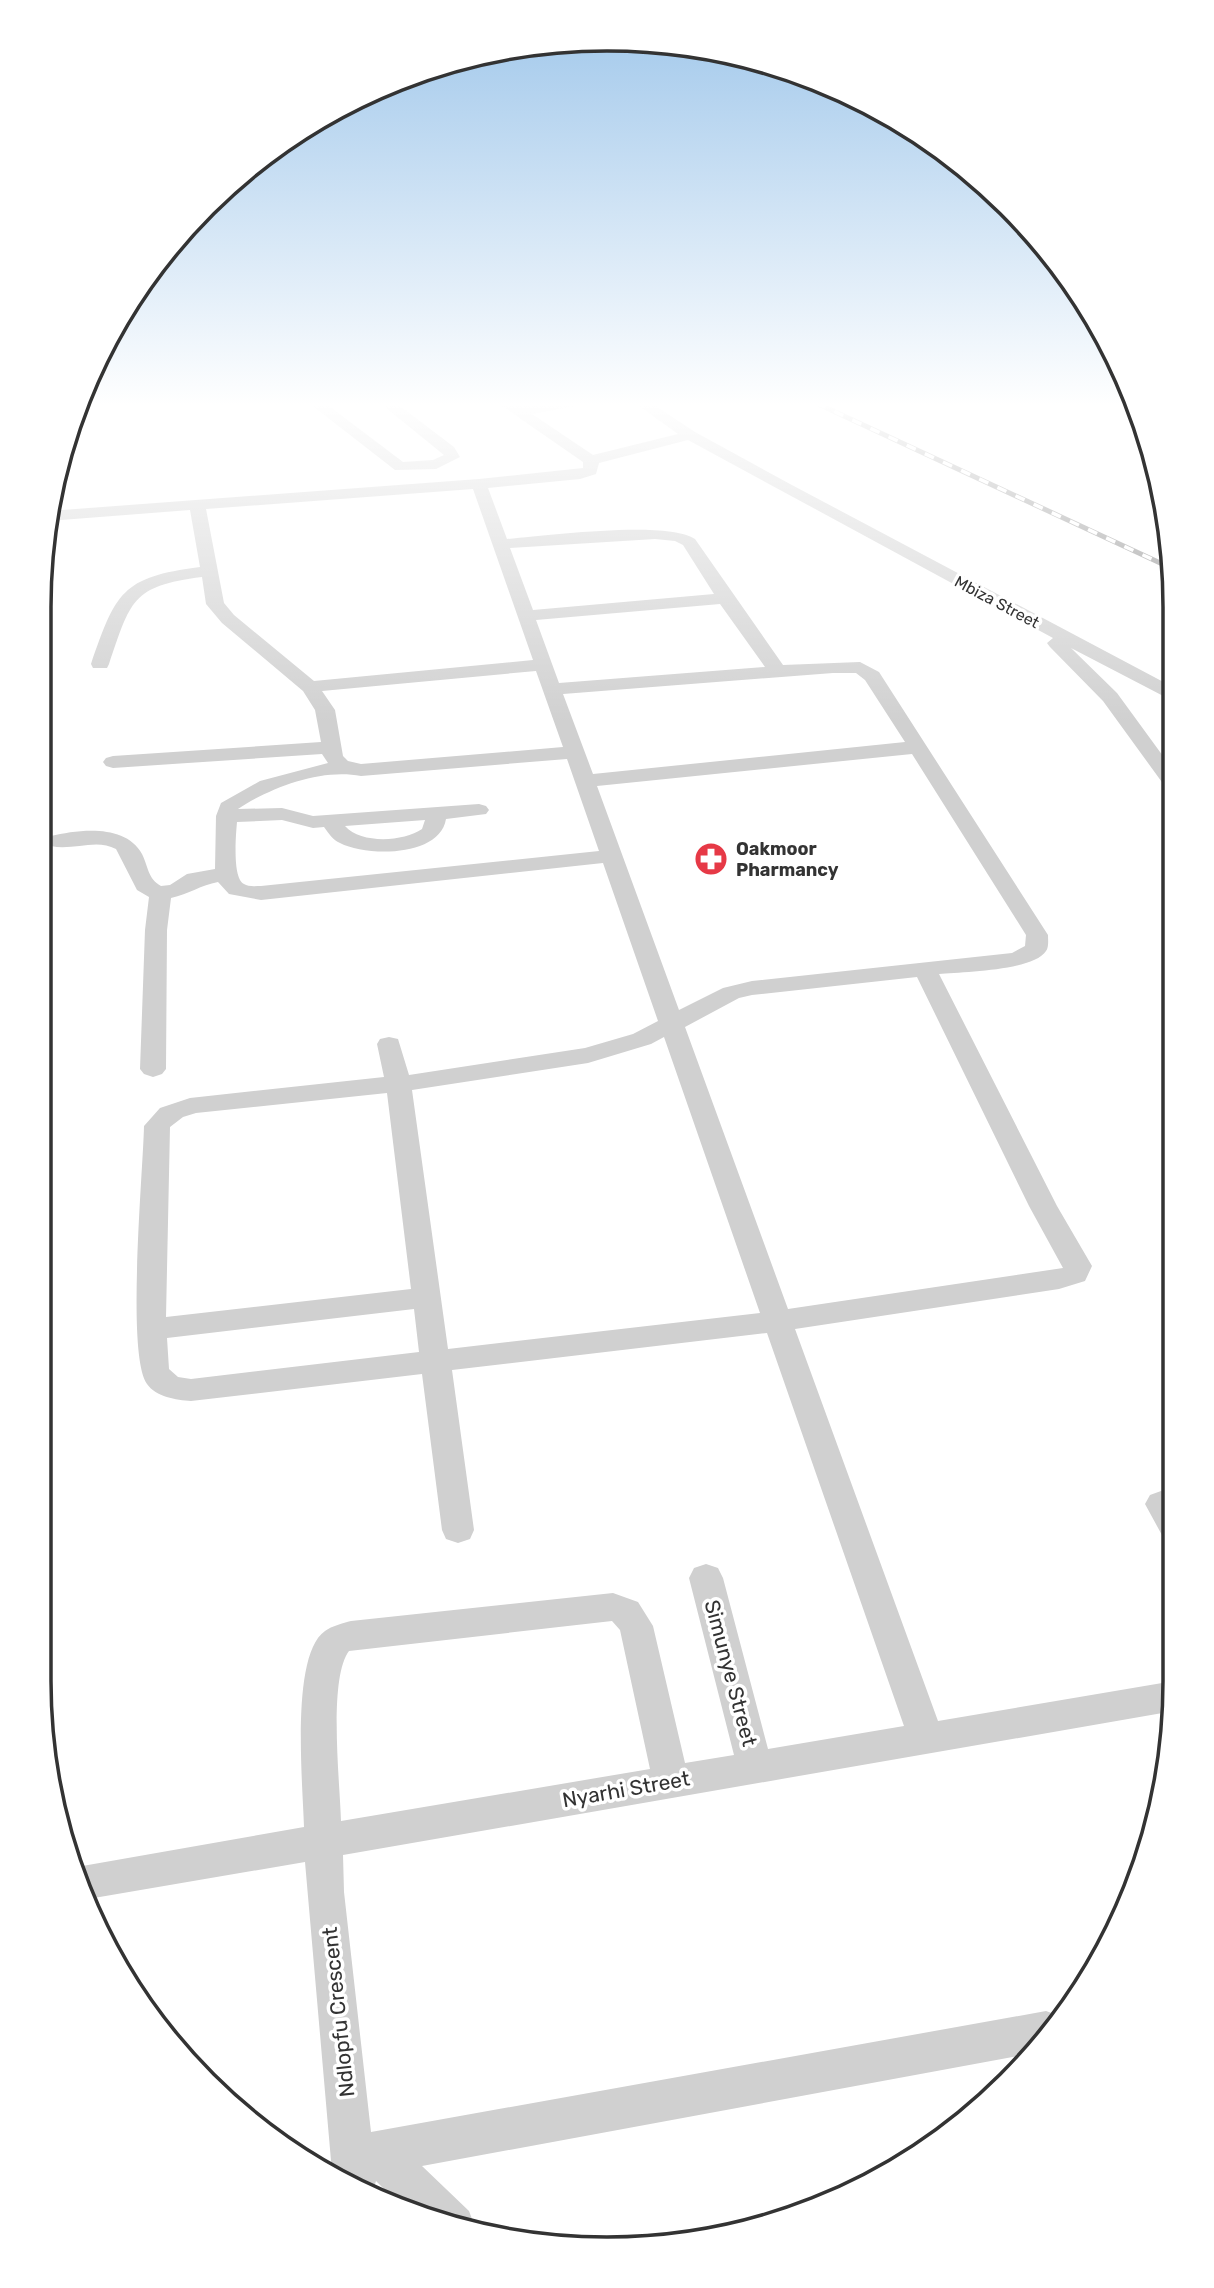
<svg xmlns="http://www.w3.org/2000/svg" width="1214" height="2288" font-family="Rubik,sans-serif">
  <rect width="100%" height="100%" fill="#fff"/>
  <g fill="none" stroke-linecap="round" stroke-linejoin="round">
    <path fill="#d0d0d0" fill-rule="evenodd" d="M309,403H325L403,462L433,460L444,455L380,403H396L454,447L460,457L436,469L395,470Z
      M498,403H514L521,407L548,403H577L575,406L532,414L593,455L678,434L635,403H651L695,432L790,484L1171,686V700L1071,648L1117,693L1171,767V787L1164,785L1103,701L1050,647L1047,643L1053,638L688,440L599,463L596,474L580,479L488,488L507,539C548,536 664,520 695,539L783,665L860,662L879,672L1048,935C1048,940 1049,947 1046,951C1033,971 962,972 939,974L1057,1206L1092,1266L1085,1281L1059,1289L795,1329L938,1721L1174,1681V1711L343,1855L344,1892L371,2132L1046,2011L1057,2015L1029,2054L422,2166L469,2211L475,2227L473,2232L460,2230L397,2202L376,2181L373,2191L332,2172L305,1862L88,1899L71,1868L304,1827C303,1786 290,1655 325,1631C332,1626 343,1623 351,1621L613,1593L638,1602L653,1626L685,1763L734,1755L689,1578L694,1568L706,1564L718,1568L723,1578L768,1749L904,1726L767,1333L452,1370L474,1530L470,1539L458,1543L446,1539L442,1530L422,1374L191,1401C176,1400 156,1397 147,1384C126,1354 143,1173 144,1126L160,1108L190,1098L384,1077L377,1044L380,1039L389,1037L398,1039L409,1075L585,1048L633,1034L658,1021L603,863L261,900L229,894L218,882C201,885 189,894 171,898L167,930L166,1069L162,1074L153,1077L144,1074L140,1069L145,930L149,897L137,890L116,849C96,838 73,851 51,846L48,841L51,836C80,829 126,824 142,854C148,866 148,879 161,886L170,885L187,874L215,869L216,816L221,803L260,781L328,763L322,754L113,768L106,766L103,762L106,758L113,756L321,742L315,710L303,691L222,623L206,604L202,577C131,586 131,601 109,664L107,668H93L91,664C116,593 121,577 200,567L190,510L48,521L49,511L479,479L583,468V462ZM473,489L533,660L314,681L234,615L224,603L206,509ZM655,539L675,541L683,545L714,594L533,610L510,548ZM720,604L765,667L559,683L536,620ZM536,671L563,747L361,764L348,761L343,756L335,710L322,691ZM833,673H856L865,680L905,742L593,774L563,694ZM912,754L1026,935L1025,946L1012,953L752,981L723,988L679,1010L597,786ZM567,759L599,851L261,886C256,886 248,887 244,884C232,878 236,834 237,822L282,820L313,828L324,827C329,834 333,840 340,843C367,857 440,857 446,819L486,814L489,810L486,806L479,804L313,816L282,808L238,809C271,787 322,768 361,776ZM425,820L422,829C403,842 361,844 345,826ZM917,977L1029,1206L1063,1268L788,1309L685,1027L739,998L752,995ZM664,1037L760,1313L448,1349L412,1090L588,1063L651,1044ZM387,1093L411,1289L166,1317L170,1127L183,1117L196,1113ZM414,1309L419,1352L191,1379L178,1377L169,1369L167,1338ZM612,1621L620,1630L650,1769L341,1821C340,1783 328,1679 349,1651Z
      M1161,1491L1174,1497V1541L1163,1537L1145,1504L1150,1495Z"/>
    <defs>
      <path id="rail" d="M816,403L1171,568"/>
    </defs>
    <use href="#rail" stroke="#888" stroke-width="5"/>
    <use href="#rail" stroke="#fff" stroke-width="3.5" stroke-dasharray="10" stroke-linecap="butt"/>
  </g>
  <linearGradient id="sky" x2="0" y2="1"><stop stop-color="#9ec6ea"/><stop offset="0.56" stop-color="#fff"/><stop offset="1" stop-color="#fff" stop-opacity="0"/></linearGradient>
  <rect width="1214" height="723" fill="url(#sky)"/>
  <defs>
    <symbol id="pharmacy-disc" viewBox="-11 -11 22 22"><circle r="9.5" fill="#e63946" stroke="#fff"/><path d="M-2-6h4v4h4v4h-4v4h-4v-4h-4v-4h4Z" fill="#fff"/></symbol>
  </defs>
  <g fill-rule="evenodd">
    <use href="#pharmacy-disc" x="692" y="840" width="38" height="38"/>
  </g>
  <g text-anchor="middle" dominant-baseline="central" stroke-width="7" stroke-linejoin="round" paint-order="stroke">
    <g font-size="16" fill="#333" stroke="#fff">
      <text transform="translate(997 602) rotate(28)">Mbiza Street</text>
    </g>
    <g font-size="18" font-weight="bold" fill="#333" stroke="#fff" text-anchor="start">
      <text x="736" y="849">Oakmoor<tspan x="736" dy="21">Pharmancy</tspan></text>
    </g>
    <g font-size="21" fill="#333" stroke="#fff">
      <text transform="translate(731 1673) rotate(75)">Simunye Street</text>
      <text transform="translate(626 1789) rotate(-10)">Nyarhi Street</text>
      <text transform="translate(338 2012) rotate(-96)">Ndlopfu Crescent</text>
    </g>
  </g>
  <path d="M0 0H1214V2288H0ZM607 51H607A556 556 0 0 1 1163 607V1681A556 556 0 0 1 607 2237H607A556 556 0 0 1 51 1681V607A556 556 0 0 1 607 51Z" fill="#fff" fill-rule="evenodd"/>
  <path fill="none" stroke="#333" stroke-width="3.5" d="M607 51H607A556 556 0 0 1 1163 607V1681A556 556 0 0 1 607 2237H607A556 556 0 0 1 51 1681V607A556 556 0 0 1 607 51Z"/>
</svg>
